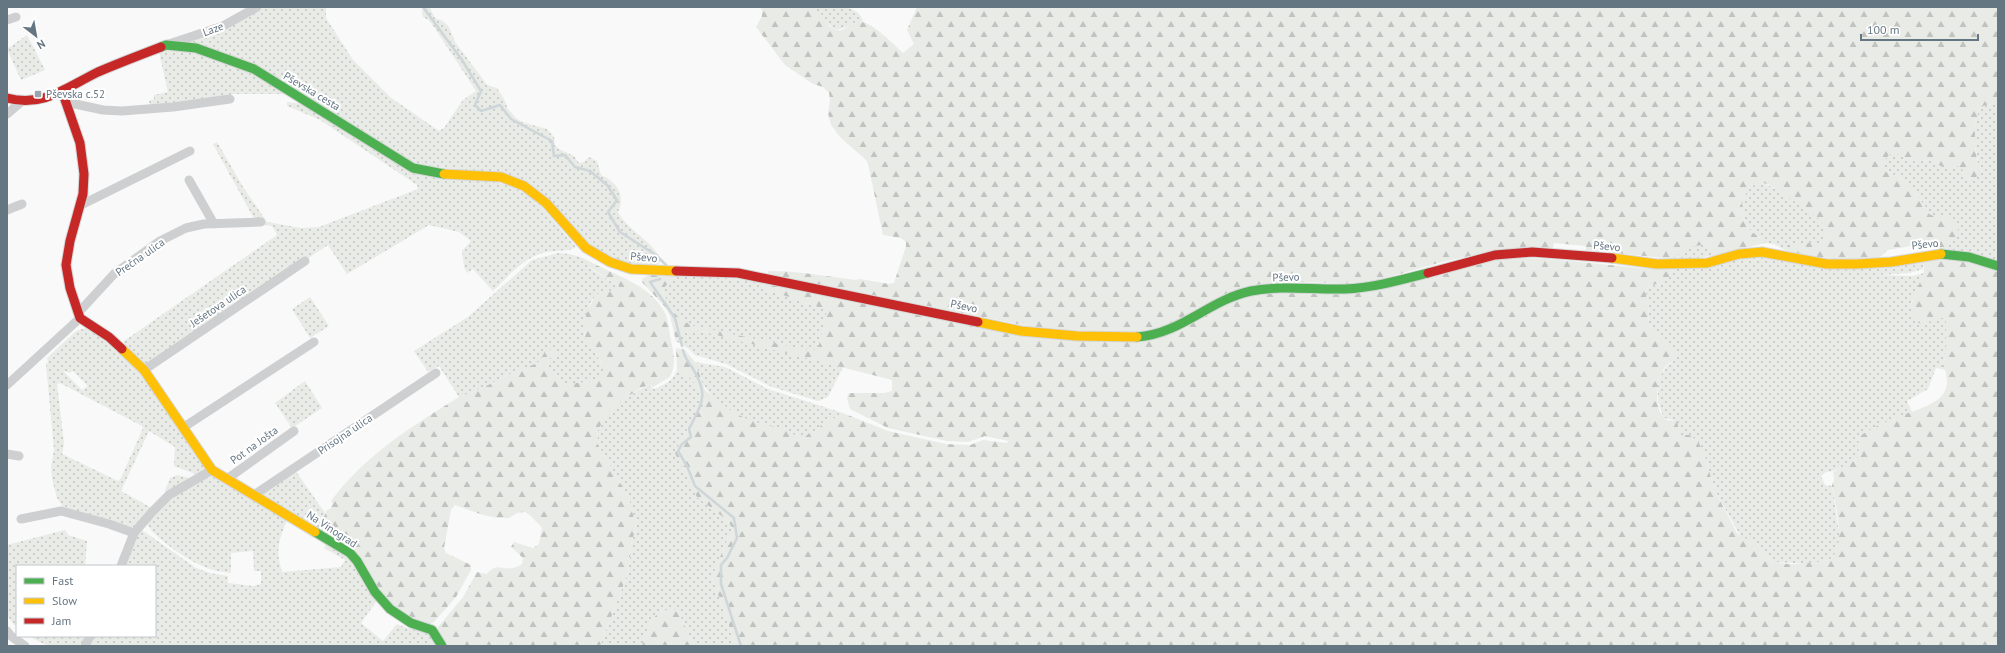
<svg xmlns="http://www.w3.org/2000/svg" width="2005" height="653" font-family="'PT Sans',sans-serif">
  <defs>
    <pattern id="grass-dots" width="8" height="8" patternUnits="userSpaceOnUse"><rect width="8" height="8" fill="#e8ebe6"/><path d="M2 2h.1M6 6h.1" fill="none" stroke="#c0c3c0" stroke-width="1.8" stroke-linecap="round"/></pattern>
    <pattern id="forest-firs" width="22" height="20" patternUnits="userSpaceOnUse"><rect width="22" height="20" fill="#e8ebe6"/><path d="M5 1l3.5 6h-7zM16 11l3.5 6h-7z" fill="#c0c3c0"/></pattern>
  </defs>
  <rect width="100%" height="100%" fill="#f9f9f9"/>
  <path fill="url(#grass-dots)" fill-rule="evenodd" d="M264,7H326V18L353,60L390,97L439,131L444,128L463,100L476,91L430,21L423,17L422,9L425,7L430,8L435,18L443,21L449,27L455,42L482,78L487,85L497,88L504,99L508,109L516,118L522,122L547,129L554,137L555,145L559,149L574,156L579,163L584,162L589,157L597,161L601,175C617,182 626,195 618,212C628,231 653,241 662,261L655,266L631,264L617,260L588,245L549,200L465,171L419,164L405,158L295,94H234L201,100L150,105L149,101L154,99V95L168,92L159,52L232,26Z
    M811,7C826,7 857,1 863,21C851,22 846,31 834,29Z
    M27,35L45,70L21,80L7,49Z
    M287,102L302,104L400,165L503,182L534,198L576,247C571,252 551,250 543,253C522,259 508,277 493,291L473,269L467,273L464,267L462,251L471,241L459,232L429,225L347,274L328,245L146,365L123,344L124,341L277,235L272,226L257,224L213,144L217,142L243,187L267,222L301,228L319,227L418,189L417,185L320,120L287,106Z
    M1998,102V262L1943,250L1945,246L1933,217L1929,214L1927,209L1905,180L1885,171L1882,166L1884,158L1890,154L1895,153L1916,162L1929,160L1943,167L1958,166L1963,170L1969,181L1978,160L1975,147V128L1978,111L1983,106Z
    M1760,182C1772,185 1810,208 1819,218C1824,224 1826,231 1825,238L1820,243H1790L1788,245L1785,250L1774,244L1765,243C1761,237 1755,235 1751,231C1737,215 1739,190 1760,182Z
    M1696,245H1705L1716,255L1699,258L1674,259V257L1687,248Z
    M558,253C568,253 580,256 589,261V268L619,286L618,290L597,294L590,303L584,335L604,367V376C592,384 578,383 565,383L547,365L550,357L556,354L527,368L514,372L474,392L459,397L439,366L428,372L414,351L468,317L532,260Z
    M1756,257L1924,260L1923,269L1909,273L1880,275L1913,276L1924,273L1911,303L1921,324L1940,317L1946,319V353L1942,369L1936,368L1928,389L1907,401L1912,412L1860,436L1858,446L1860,456C1852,463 1836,472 1826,472L1821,476L1825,485L1832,486L1840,538L1836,553L1829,560L1810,564L1775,562L1764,556L1758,545L1753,542L1741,537L1714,489L1706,459L1680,435L1678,426L1674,420L1664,418C1655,401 1654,371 1673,362L1648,322L1649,308L1645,291C1654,280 1666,289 1673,269Z
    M674,274L762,281L763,290L786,296L828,310L818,350H808C783,346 695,333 679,319C671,312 666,299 662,289L671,280Z
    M310,297L329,326L310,338L292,309Z
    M86,328L92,330L136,365L206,468L198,475L174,466L175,447L149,431L121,491L152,508L135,527H131L63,507L57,498L52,479L51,466L54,450L46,364L48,362L47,358L76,331ZM65,371L69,373L73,371L88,386L82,390L64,372ZM60,383L142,426L143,428L121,478L118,481L62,454L64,443L58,392L57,384Z
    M693,329L843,367L828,397L818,401L772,387L726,364L695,355L689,349L676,341L683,334Z
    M695,362L725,367L768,389L843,413L840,417L826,420L815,432H810L803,439C795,437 790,432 783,430C770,426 756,424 744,419C725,410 695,385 695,362Z
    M677,370C693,376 699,387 705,403L689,426L675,453L714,509L727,520L732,529L712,577L736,646H694L679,613L673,609L659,612L651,621L642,646H600L628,573L632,540L636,528L629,498L597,443L598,430L607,414L624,399L648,385L654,389C664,385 673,381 677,370Z
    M305,381L322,408L292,428L275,403Z
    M295,470L325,513L318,530L261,493Z
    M177,475L190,478L168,493L165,491L170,478Z
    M212,476L288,518C279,539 275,549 282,572L341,567L345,560L324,548L328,541L341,548L378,599L361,623L383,641L397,624L409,629L411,625L429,632L439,646H89L93,636H155V566H123L135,537L142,530L196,568L210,573L228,576V583L253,586L261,584V571H254L253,551L231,553V573C220,572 210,570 200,565C188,560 150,535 147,523L163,504L200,481Z
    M65,530L68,535L87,541L85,566H17V626L14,625L7,615V545Z
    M28,636H88L83,646H48Z"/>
  <path fill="url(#forest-firs)" d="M760,7C769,7 806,5 812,8C816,10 822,14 824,17C828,22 828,26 834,29C844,34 848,24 856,22C869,18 894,45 903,53L914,44L907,30L917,7H1998V102L1983,106L1978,111L1975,128V147L1979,170L1975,181H1969L1963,170L1958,166L1943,167L1929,160L1916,162L1895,153L1890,154L1882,163L1885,171L1905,180L1927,209L1929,214C1939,220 1949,213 1957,221C1962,239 1952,238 1943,250L1928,243L1888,250L1878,259H1855L1812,257L1785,250L1788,245L1790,243H1820L1825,238C1826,227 1821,220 1813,214L1770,185L1760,182C1739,190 1737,215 1751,231C1755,235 1761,237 1765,243L1716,255L1705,245C1692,245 1685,250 1674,257V259L1586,250V246L1554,243L1553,248L1497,250L1442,262L1389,277L1343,283L1293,282L1248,287L1170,324L1139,333H1106L1028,326L768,274V271C798,271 826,276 856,280L860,279L889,284L894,283L906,246V242L901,238L883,235L868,164L866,160L840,137L831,125L828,113L830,100L829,93L823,87L813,84L785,65L756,27L762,16V10Z
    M1505,258C1562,257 1617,269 1673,269C1665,291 1655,278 1645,291L1649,308L1648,322L1651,327L1665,339L1677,355C1675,363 1668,362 1664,368C1656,380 1653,413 1667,420L1677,421L1680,435H1689L1698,441L1706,459L1714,489L1737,533C1743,539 1750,539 1756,543C1760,547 1761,552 1765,556C1778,569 1812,563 1829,560C1848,545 1835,507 1832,485L1834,480L1833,472L1855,460L1860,456L1858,446L1860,436C1874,426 1895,418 1911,412C1931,405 1954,397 1945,370L1942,369L1946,353V319L1940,317L1927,323L1921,324L1917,322C1904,307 1917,291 1923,275C1924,271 1924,264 1924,260H1968L1998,272V646H736L712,577L732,528L727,520L697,497L675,453L689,426L705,403C699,387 692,376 677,370L676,348L685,350L695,362L705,390L733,412L749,420L785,430L803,439L810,432H815L826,420L840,417L843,413L888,431L946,444L970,445L983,440L1007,443L1008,441L985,436L968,442L947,441L888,428L850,409C849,402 845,400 849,393H884L892,391V380L693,329L683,334L676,341L670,316L665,307L642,282V279L650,274H674L671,280L662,290C671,309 673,317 694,326L808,350L818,349L827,310L786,296L763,290L762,281L828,295L1128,342L1251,296L1468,266Z
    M589,261C615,276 648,283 664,311C669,320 669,331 671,341C674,354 676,365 670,377L653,387L648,385L641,388L624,399L607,414L598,430L597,443L629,498L636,528L632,540L628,573L600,646H446L437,632L438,627L463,597L477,572L487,574C497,560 506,575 522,564L523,558L511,547L514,542L533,548L539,544L542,528L531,516L525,512L517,513L509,518H498L483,515L455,505L451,510L444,548L446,553L471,565V570L456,597L433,623L427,625L393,608L370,577L318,530L327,510L330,509L333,503L331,501C364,456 412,426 459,397L474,392L514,372L535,364L540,361L547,347L556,354L555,356L550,358L547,365L565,383C578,383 592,384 604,376C605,350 576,348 586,316C589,307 592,301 597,294L617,290L619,286L589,267Z
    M673,609L679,613L694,646H642L651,621L659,612Z"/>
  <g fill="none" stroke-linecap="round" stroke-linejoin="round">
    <path stroke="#ced6d9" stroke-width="2.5" d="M423,7L462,60L481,91L475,105L481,111L500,105L511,119L552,141L554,156L565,155L575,167L590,171L607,185L617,200L608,212L620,232L656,255L666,265
      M660,279L650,282L675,318L682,346
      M683,350C684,356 688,362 692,367C709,395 703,401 689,429L691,437L682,444L678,451L687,466L695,486L734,518L737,538L727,558L721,565V584L741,646"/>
    <defs>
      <path id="fast" d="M161,47L166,45L196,48L254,69L413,168L444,174
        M1941,254L1969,257L1998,266
        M1137,337C1181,334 1209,300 1251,291C1281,285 1314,290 1345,289C1372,288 1401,280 1428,273
        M315,532L350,553L357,561L375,592L390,609L411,623L432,630L442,646"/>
      <path id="slow" d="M444,174L501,177L524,186L546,203L586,248L610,262L631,269L676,271
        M1612,258L1657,264L1707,263L1739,254L1762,252L1827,264H1857L1891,262L1941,254
        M978,322L1021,331L1077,336L1137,337
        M122,349L144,370L212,470L315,532"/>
      <path id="jam" d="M62,91L80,143L84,174L83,194L70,241L66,265L70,288L80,318L109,337L122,349
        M7,98C43,108 67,87 98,72C119,63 140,55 161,47
        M676,271L738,273L978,322
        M1428,273L1495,255L1532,252L1612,258"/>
    </defs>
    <use href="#fast" stroke="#d5d6d7" stroke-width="11"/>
    <use href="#slow" stroke="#d5d6d7" stroke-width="11"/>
    <use href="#jam" stroke="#d5d6d7" stroke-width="11"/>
    <path stroke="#cecfd0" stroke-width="9" d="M7,20L16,17
      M169,44L223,26L257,7
      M66,102L103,110L122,111L173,107L230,99
      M7,114L21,102
      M189,180L214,224
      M81,205L190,151
      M7,210L22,204
      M79,312L114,274L160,241L186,228L204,224L261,222
      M144,370L305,261
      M7,385L80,318
      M184,427L314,342
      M7,454L19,456
      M227,479L294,431
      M254,495L436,373
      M21,519L61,511L109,524L134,533
      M121,566L134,533L152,512L169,495L212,470
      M7,631L11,636L25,646
      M85,646L90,636"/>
    <use href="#fast" stroke="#4caf50" stroke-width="9"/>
    <use href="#slow" stroke="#ffc107" stroke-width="9"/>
    <use href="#jam" stroke="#c62828" stroke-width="9"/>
  </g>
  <rect fill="#99a4ac" stroke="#fff" stroke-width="1.5" x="34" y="90" width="8" height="8" rx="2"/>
  <g text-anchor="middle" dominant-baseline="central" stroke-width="4" stroke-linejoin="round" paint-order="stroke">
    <g font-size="11" fill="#657683" stroke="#fff">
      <text transform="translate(213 29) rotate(-20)">Laze</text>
      <text transform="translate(312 91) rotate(31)">Pševska cesta</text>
      <text transform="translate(1925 244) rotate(-6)">Pševo</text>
      <text transform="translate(1607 246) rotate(5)">Pševo</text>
      <text transform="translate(140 257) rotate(-35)">Prečna ulica</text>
      <text transform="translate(644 257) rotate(5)">Pševo</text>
      <text transform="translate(1286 277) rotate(-2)">Pševo</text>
      <text transform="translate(218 306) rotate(-34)">Ješetova ulica</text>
      <text transform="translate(964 306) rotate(12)">Pševo</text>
      <text transform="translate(345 434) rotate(-34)">Prisojna ulica</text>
      <text transform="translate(254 445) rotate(-36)">Pot na Jošta</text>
      <text transform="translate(332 529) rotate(33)">Na Vinograd</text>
    </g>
    <g font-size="11" fill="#657683" stroke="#fff" text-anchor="start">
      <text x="46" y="94">Pševska c.52</text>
    </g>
  </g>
  <rect width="2005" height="653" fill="none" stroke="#657683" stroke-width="16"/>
  <rect x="16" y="565" width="140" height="72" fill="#ffffff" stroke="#c1c8cd"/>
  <rect x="24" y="578" width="20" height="6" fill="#4caf50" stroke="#c1c8cd"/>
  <text x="52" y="585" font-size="12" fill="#657683">Fast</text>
  <rect x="24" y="598" width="20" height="6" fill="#ffc107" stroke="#c1c8cd"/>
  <text x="52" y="605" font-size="12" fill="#657683">Slow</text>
  <rect x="24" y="618" width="20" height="6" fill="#c62828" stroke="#c1c8cd"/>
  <text x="52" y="625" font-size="12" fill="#657683">Jam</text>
  <g transform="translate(36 36) rotate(149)" stroke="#ffffff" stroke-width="3" paint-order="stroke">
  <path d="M0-3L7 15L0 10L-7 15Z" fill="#657683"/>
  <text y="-6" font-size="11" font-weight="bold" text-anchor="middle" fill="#657683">N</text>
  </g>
  <path d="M1861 34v6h117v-6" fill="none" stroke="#657683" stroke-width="2"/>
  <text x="1867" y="34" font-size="12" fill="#657683" stroke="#ffffff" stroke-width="3" paint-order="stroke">100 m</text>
</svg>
